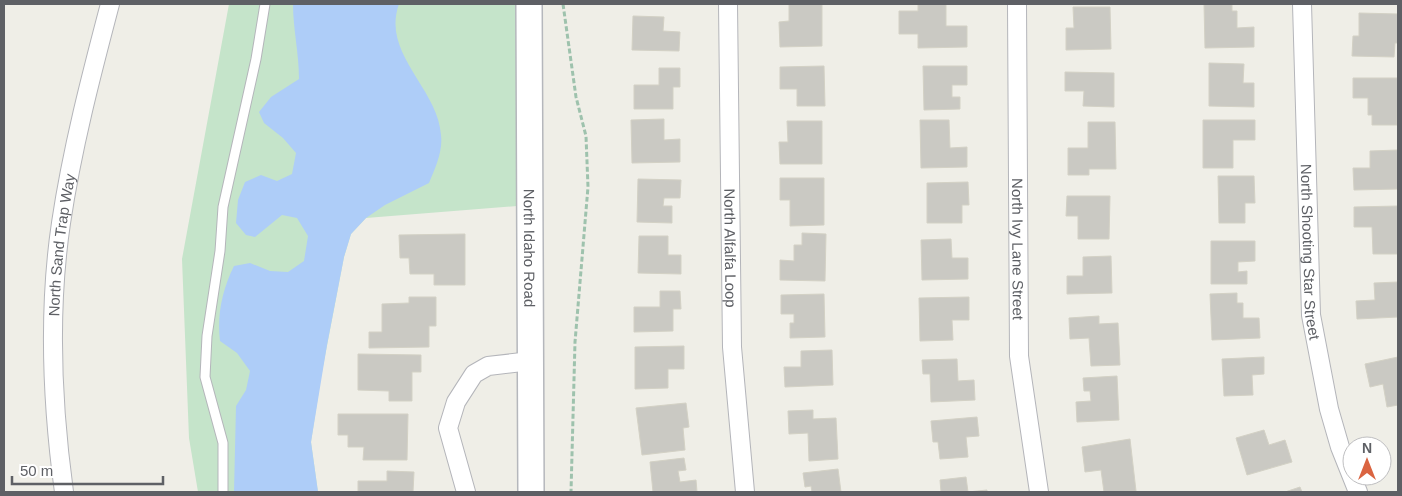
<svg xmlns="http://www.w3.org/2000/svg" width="1402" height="496" font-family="Arial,sans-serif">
  <rect width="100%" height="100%" fill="#efeee7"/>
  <path fill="#c5e4ca" d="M229,4H522L529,205L366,218L351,234L344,257L321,377L311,442L318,492H198L189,438L182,259Z"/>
  <path fill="#aecdf8" d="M293,4H399C381,54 438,88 441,135C443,152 435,168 429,183L385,205L366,218L351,234L344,257L327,345L311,442L318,492H234L236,406L246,390L250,371L237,353L220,341C217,315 222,290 234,266L250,263L270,271L288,272L304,261L308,236L297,218L282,215L255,237L246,235L236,223L238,200L245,182L261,175L277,181L292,174L296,153L283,138L264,123L259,112L271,97L299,79C299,53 293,29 293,4Z"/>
  <path fill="#cac9c3" stroke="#d3d1c5" d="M789,4H822V46L780,47L779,22L789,21Z
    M918,4H946V26H967V47L918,48V34H899V11H918Z
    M1204,4H1232V11H1237V28L1254,27V47L1205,48Z
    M1073,7H1110L1111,49L1066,50V28H1074Z
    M1359,13L1398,14V43H1395L1394,57L1352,56L1353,36H1359Z
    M633,16L664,17L663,31L680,32L679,51L632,50Z
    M1209,63L1244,64L1243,83H1254V107L1209,106Z
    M824,66L825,106H797V89H780V67Z
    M923,66H967V85H952V97H960V109L924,110Z
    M659,68H680V87H673V109H634V85H659Z
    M1065,72L1114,73V107L1083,106L1084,91H1065Z
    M1353,78H1398L1397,125H1372V115H1368V98H1353Z
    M664,119V140L680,139V162L632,163L631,120Z
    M920,120H949L950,148L967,147V167L921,168Z
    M1203,120H1255V140H1233V168H1203Z
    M787,121H822V164H780L779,142H788Z
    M1088,122H1115L1116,169H1089V175H1068V148H1088Z
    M1398,150V189L1354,190L1353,168H1370V151Z
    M1218,176H1254L1255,203H1245V223H1219Z
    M780,178H824V225L790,226V200H780Z
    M638,179L681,180L680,198H664L663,206H672V223L637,222Z
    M968,182L969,205H962V223H927V183Z
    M1067,196H1110L1109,239H1078V216H1066Z
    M1398,206V254H1373L1372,227H1354V207Z
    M802,233L826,234L825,281L780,280V260L794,261V245H802Z
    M465,234V285H434V274H410L409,258H400L399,235Z
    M639,236H668V255H681V274L638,273Z
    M951,239L952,258H968V279L922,280L921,240Z
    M1211,241H1255V261L1238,262V272L1247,271V284H1211Z
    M1111,256L1112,293L1067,294V276H1083V257Z
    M1398,282V317L1357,319L1356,301L1375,300L1374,283Z
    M660,291H680L681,309H673V331L634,332V307H660Z
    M1237,293V303H1243V318H1259L1260,338L1212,340L1210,294Z
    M824,294L825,337L790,338V323H794V314H781V295Z
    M409,297H436V326H429V347L369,348V332H382V304L409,303Z
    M969,297V320H952L953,340L920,341L919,298Z
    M1099,316V324L1118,323L1120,365L1091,366L1089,338L1070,339L1069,318Z
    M684,346V369H668V388L635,389V347Z
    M832,350L833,385L785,387L784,367H801V351Z
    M358,354L421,355V372H412V401H389V391L358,390Z
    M1264,357V374L1252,375L1253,395L1224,396L1222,359Z
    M1398,357V405L1387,407L1383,384L1370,387L1365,364Z
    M957,359L958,381L974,380L975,400L931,402L930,374H923L922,360Z
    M1117,376L1119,420L1077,422L1076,402L1091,401L1090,391H1084L1083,378Z
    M686,403L689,427L683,428L685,450L642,455L636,408Z
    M813,410V419L836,418L838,459L809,461L808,433L789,434L788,411Z
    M338,414H408L407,460H363L364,447H348V435H338Z
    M977,417L979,436L966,437L968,457L940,459L938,442H933L931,421Z
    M1264,430L1269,445L1285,440L1292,462L1247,475L1236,438Z
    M1130,439L1136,491L1104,492L1101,470L1085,472L1082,447Z
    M684,458L686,470L678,471L680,482L696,480L697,492H653L650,462Z
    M838,469L841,492H812L811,486L805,487L803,473Z
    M387,471L414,472L413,492H358V481H387Z
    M966,477L968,492L987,490V492H941L940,480Z
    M1300,487L1302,492H1285Z"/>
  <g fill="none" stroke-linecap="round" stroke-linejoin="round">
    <defs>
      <path id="service" d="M223,492V443L205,377L207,336L220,251L223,207L256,59L265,4"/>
      <g id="minor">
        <path id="s1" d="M728,4L732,347L745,492"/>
        <path id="s2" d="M1017,4L1019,356L1039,492"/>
        <path id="s3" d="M1302,4L1311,315L1329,409L1340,447L1358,492"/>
        <path id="s4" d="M64,492C52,404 48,311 61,223C72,149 91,76 110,4"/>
        <path d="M466,492L448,428L456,402L474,374L488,366L531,361"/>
      </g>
      <g id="secondary">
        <path id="s5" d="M529,4L531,492"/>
      </g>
    </defs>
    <use href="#service" stroke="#b4b5ba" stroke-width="11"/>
    <use href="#minor" stroke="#b4b5ba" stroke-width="20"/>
    <use href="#secondary" stroke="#b5b7bc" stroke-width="28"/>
    <path stroke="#9ec2ad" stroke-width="3" stroke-dasharray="5 2.5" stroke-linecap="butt" d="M563,4L576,97L586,136L588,187L575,342L571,492"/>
    <use href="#service" stroke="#fff" stroke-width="9"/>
    <use href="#minor" stroke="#fff" stroke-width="18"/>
    <use href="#secondary" stroke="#fff" stroke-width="25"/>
  </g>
  <g text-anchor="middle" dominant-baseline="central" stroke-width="4" stroke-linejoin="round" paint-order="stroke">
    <g font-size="15" fill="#5e6065" stroke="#fff">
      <text stroke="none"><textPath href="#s4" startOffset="248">North Sand Trap Way</textPath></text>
      <text stroke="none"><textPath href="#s5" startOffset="244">North Idaho Road</textPath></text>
      <text stroke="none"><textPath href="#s1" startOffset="244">North Alfalfa Loop</textPath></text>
      <text stroke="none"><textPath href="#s2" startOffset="245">North Ivy Lane Street</textPath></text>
      <text stroke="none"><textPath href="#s3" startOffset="248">North Shooting Star Street</textPath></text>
    </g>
  </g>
  <rect width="1402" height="496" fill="none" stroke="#5e6065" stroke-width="10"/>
  <g transform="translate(1367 461)"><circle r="24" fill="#ffffff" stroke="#bfbfc1"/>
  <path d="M0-4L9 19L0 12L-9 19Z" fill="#da6441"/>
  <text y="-8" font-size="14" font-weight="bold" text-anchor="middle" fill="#5e6065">N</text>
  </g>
  <path d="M12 476v8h151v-8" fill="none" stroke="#5e6065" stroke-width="2.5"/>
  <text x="20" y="476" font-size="15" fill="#5e6065" stroke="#ffffff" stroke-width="4" paint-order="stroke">50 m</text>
</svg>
